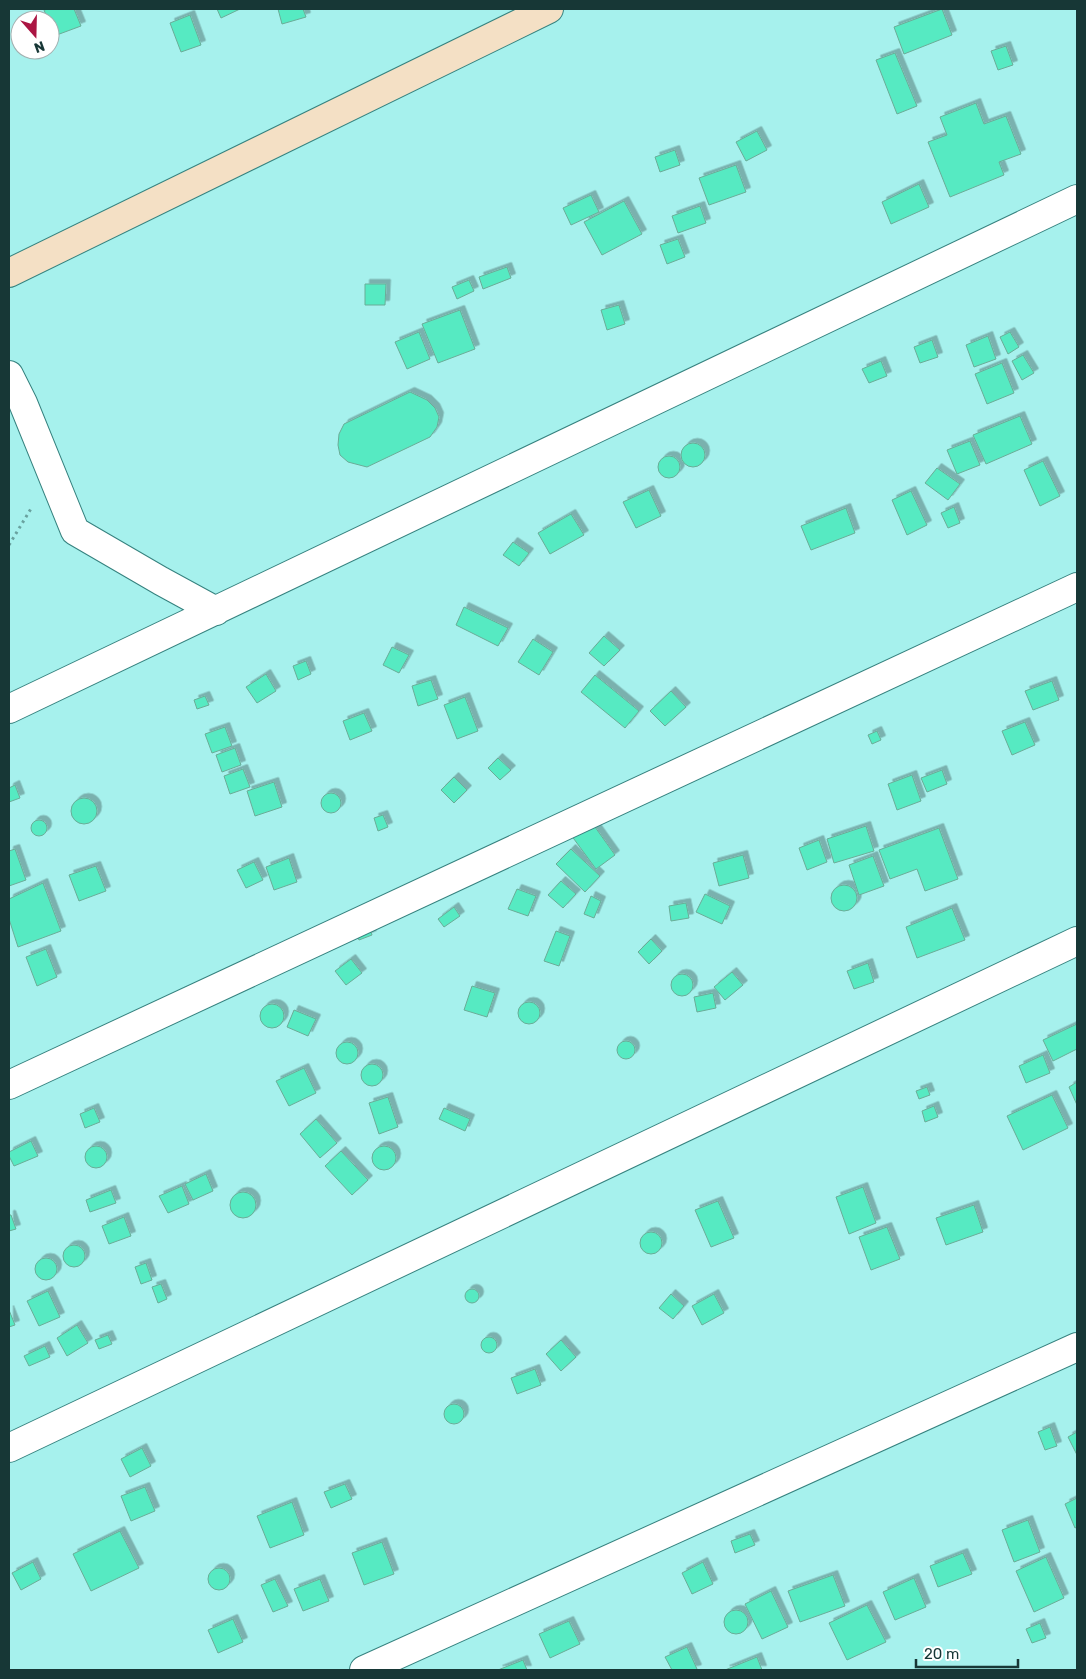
<svg xmlns="http://www.w3.org/2000/svg" width="1086" height="1679" font-family="Rubik,sans-serif">
  <defs>
    <filter id="shadow"><feDropShadow dx="4.5" dy="-4.5" stdDeviation="0" flood-color="#0004"/></filter>
  </defs>
  <rect width="100%" height="100%" fill="#a6f1ed"/>
  <path fill="#56eac2" stroke="#6aac97" filter="url(#shadow)" d="M48,9H74L81,26L54,36L50,26V20H48L44,10Z
    M217,9H240L221,18Z
    M278,9H303L306,17L282,24Z
    M942,9L952,35L904,54L894,27Z
    M190,15L201,45L181,52L170,23Z
    M1006,46L1013,65L998,70L991,51Z
    M895,53L917,106L897,114L876,60Z
    M976,103L984,124L1006,116L1021,154L999,162L1004,175L950,197L928,142L947,135L940,117Z
    M757,131L767,150L746,161L736,142Z
    M675,150L680,165L660,172L655,157Z
    M736,165L746,192L709,205L699,178Z
    M919,184L929,207L891,224L882,202Z
    M591,195L599,212L571,225L563,208Z
    M624,201L642,234L602,255L584,222Z
    M700,206L706,223L678,233L672,216Z
    M678,239L685,257L667,264L660,245Z
    M507,267L511,278L483,289L479,277Z
    M469,280L474,291L457,299L452,287Z
    M365,284H386L385,305H365Z
    M619,305L625,324L607,330L601,310Z
    M460,310L475,349L438,363L422,324Z
    M419,332L430,359L407,369L395,342Z
    M1010,332L1019,347L1008,354L1000,337Z
    M988,336L996,359L974,367L966,345Z
    M932,340L938,357L920,363L914,347Z
    M1023,355L1034,373L1022,380L1012,361Z
    M881,361L887,376L869,383L862,369Z
    M1002,363L1014,393L987,404L975,374Z
    M410,392L427,400L435,408L439,417L437,427L430,437L367,467L348,462L340,455L338,445L339,434L344,424Z
    M1020,416L1032,444L986,464L973,435Z
    M970,441L980,465L957,474L947,450Z
    M681 455a12 12 0 1 1 24 0a12 12 0 1 1-24 0Z
    M658 467a11 11 0 1 1 22 0a11 11 0 1 1-22 0Z
    M1043,461L1060,496L1040,506L1024,470Z
    M937,468L960,484L948,500L925,483Z
    M649,490L661,516L636,528L623,502Z
    M911,491L927,525L907,535L892,500Z
    M954,507L960,523L948,528L941,513Z
    M846,508L855,533L811,550L801,526Z
    M571,514L584,535L550,554L538,533Z
    M513,542L529,553L519,566L503,555Z
    M464,607L508,628L498,646L456,625Z
    M604,636L620,650L604,666L589,653Z
    M533,639L553,652L539,675L518,662Z
    M392,647L409,655L399,673L383,665Z
    M306,661L311,674L298,680L293,666Z
    M266,674L276,691L257,703L246,687Z
    M595,675L639,711L625,728L581,692Z
    M431,680L438,699L418,706L412,686Z
    M1052,681L1059,700L1033,710L1025,691Z
    M671,691L686,707L665,726L650,711Z
    M205,696L209,705L197,709L194,700Z
    M465,697L478,731L457,739L444,705Z
    M364,713L372,731L350,740L343,721Z
    M1025,722L1035,745L1012,755L1002,731Z
    M225,727L232,746L212,753L205,734Z
    M877,731L881,740L872,744L868,735Z
    M235,748L241,765L222,772L216,755Z
    M498,758L511,770L500,780L488,768Z
    M243,769L250,787L230,794L224,776Z
    M942,770L947,784L927,792L921,778Z
    M912,775L921,801L897,810L888,784Z
    M454,777L467,790L454,803L441,790Z
    M274,782L282,807L255,816L247,791Z
    M15,785L20,798L9,802V788Z
    M321 803a10 10 0 1 1 20 0a10 10 0 1 1-20 0Z
    M71 811a13 13 0 1 1 26 0a13 13 0 1 1-26 0Z
    M383,815L388,827L378,831L374,818Z
    M590,820L615,855L596,869L571,835Z
    M31 828a8 8 0 1 1 16 0a8 8 0 1 1-16 0Z
    M866,826L874,851L834,863L827,839Z
    M939,828L958,879L925,891L917,869L890,879L879,850Z
    M819,840L827,862L807,870L799,848Z
    M15,849L26,880L9,886V851Z
    M571,849L600,876L585,892L556,864Z
    M743,855L749,878L719,886L713,863Z
    M873,856L884,886L859,895L849,865Z
    M289,858L297,882L274,890L266,867Z
    M254,862L263,880L246,888L237,870Z
    M96,866L106,891L79,901L69,875Z
    M561,881L576,894L563,908L548,895Z
    M43,883L61,931L18,947L9,919V899Z
    M831 898a13 13 0 1 1 26 0a13 13 0 1 1-26 0Z
    M517,889L536,896L528,916L508,909Z
    M705,894L730,906L722,924L696,912Z
    M591,896L601,901L594,918L584,914Z
    M686,903L689,918L671,921L669,906Z
    M454,907L460,916L444,927L438,919Z
    M952,908L965,940L917,958L906,927Z
    M368,924L372,935L359,940L354,929Z
    M556,931L570,936L559,966L544,961Z
    M651,939L662,951L649,964L638,952Z
    M46,949L57,977L37,986L26,957Z
    M351,959L362,973L346,985L335,971Z
    M868,963L874,982L854,989L847,971Z
    M732,972L743,985L725,1000L714,987Z
    M671 985a11 11 0 1 1 22 0a11 11 0 1 1-22 0Z
    M472,986L495,993L487,1017L464,1010Z
    M713,993L716,1008L697,1012L694,997Z
    M518 1013a11 11 0 1 1 22 0a11 11 0 1 1-22 0Z
    M260 1016a12 12 0 1 1 24 0a12 12 0 1 1-24 0Z
    M294,1010L316,1019L308,1036L287,1027Z
    M1077,1024V1049L1053,1061L1043,1040Z
    M617 1050a9 9 0 1 1 18 0a9 9 0 1 1-18 0Z
    M336 1053a11 11 0 1 1 22 0a11 11 0 1 1-22 0Z
    M1043,1055L1050,1073L1026,1083L1019,1066Z
    M361 1075a11 11 0 1 1 22 0a11 11 0 1 1-22 0Z
    M304,1068L316,1093L289,1106L276,1081Z
    M1077,1082V1105L1069,1087Z
    M927,1087L930,1095L919,1099L916,1091Z
    M1052,1095L1068,1128L1023,1150L1007,1116Z
    M388,1097L398,1127L379,1134L369,1103Z
    M934,1106L938,1117L925,1122L922,1111Z
    M94,1108L100,1122L85,1128L80,1114Z
    M444,1108L470,1119L465,1131L439,1119Z
    M316,1119L337,1143L320,1158L300,1134Z
    M31,1141L38,1156L14,1166L9,1156V1152Z
    M85 1157a11 11 0 1 1 22 0a11 11 0 1 1-22 0Z
    M372 1158a12 12 0 1 1 24 0a12 12 0 1 1-24 0Z
    M341,1151L368,1180L352,1195L325,1166Z
    M206,1174L213,1191L193,1200L185,1184Z
    M182,1186L189,1204L168,1213L159,1196Z
    M863,1187L876,1223L849,1234L836,1197Z
    M111,1190L116,1203L90,1212L86,1200Z
    M230 1205a13 13 0 1 1 26 0a13 13 0 1 1-26 0Z
    M718,1201L734,1238L711,1247L695,1210Z
    M974,1205L983,1232L946,1245L936,1218Z
    M9,1215H11L16,1229L9,1231Z
    M124,1217L131,1236L109,1244L102,1226Z
    M887,1227L900,1259L871,1270L859,1237Z
    M640 1243a11 11 0 1 1 22 0a11 11 0 1 1-22 0Z
    M63 1256a11 11 0 1 1 22 0a11 11 0 1 1-22 0Z
    M35 1269a11 11 0 1 1 22 0a11 11 0 1 1-22 0Z
    M146,1263L152,1280L141,1284L135,1267Z
    M161,1284L167,1299L158,1303L152,1287Z
    M465 1296a7 7 0 1 1 14 0a7 7 0 1 1-14 0Z
    M48,1291L60,1317L39,1326L27,1301Z
    M671,1294L684,1306L673,1319L659,1308Z
    M714,1294L724,1313L702,1325L692,1306Z
    M9,1310L15,1325L9,1327Z
    M77,1325L88,1343L67,1356L57,1338Z
    M108,1335L112,1344L99,1349L95,1340Z
    M481 1345a8 8 0 1 1 16 0a8 8 0 1 1-16 0Z
    M561,1340L576,1357L561,1371L546,1354Z
    M45,1346L50,1357L29,1366L24,1356Z
    M535,1369L541,1385L517,1394L511,1378Z
    M444 1414a10 10 0 1 1 20 0a10 10 0 1 1-20 0Z
    M1050,1427L1057,1446L1045,1450L1038,1432Z
    M1077,1432V1455L1068,1437Z
    M142,1448L151,1466L130,1477L121,1459Z
    M345,1484L352,1499L331,1508L324,1492Z
    M145,1487L155,1511L131,1521L121,1496Z
    M1077,1498V1527L1075,1528L1065,1504Z
    M292,1502L304,1535L270,1548L257,1516Z
    M1028,1520L1040,1552L1014,1562L1002,1530Z
    M120,1531L139,1568L91,1591L73,1554Z
    M750,1534L755,1545L735,1553L731,1541Z
    M382,1542L394,1574L364,1585L352,1553Z
    M963,1553L972,1574L938,1587L930,1566Z
    M1046,1557L1064,1598L1034,1612L1016,1571Z
    M33,1562L41,1579L21,1590L12,1573Z
    M703,1562L713,1584L692,1594L682,1573Z
    M208 1579a11 11 0 1 1 22 0a11 11 0 1 1-22 0Z
    M833,1575L845,1606L800,1622L788,1591Z
    M914,1578L926,1607L895,1620L883,1592Z
    M275,1579L288,1606L273,1612L261,1585Z
    M320,1579L329,1601L303,1611L294,1589Z
    M771,1591L788,1627L762,1639L745,1604Z
    M867,1605L886,1642L847,1660L829,1623Z
    M724 1622a12 12 0 1 1 24 0a12 12 0 1 1-24 0Z
    M233,1619L243,1642L218,1653L208,1630Z
    M569,1621L580,1644L550,1658L539,1634Z
    M1040,1623L1046,1638L1032,1643L1026,1629Z
    M687,1647L697,1669L694,1670H672L665,1657Z
    M757,1657L762,1670H725Z
    M523,1660L527,1670H498Z"/>
  <g fill="none" stroke-linecap="round" stroke-linejoin="round">
    <defs>
      <path id="street" d="M9,375L23,403L75,531L161,581L216,611
        M9,709L1077,199
        M9,1085L1077,587
        M9,1448L1077,941
        M364,1670L1077,1347"/>
      <path id="secondary" d="M9,273L549,9"/>
    </defs>
    <use href="#street" stroke="#36827f" stroke-width="30"/>
    <use href="#secondary" stroke="#36827f" stroke-width="30"/>
    <path stroke="#69a29f" stroke-width="3" stroke-dasharray="2.5 4" stroke-linecap="butt" d="M9,545L32,507"/>
    <use href="#street" stroke="#fff" stroke-width="28"/>
    <use href="#secondary" stroke="#f4e0c5" stroke-width="28"/>
  </g>
  <rect width="1086" height="1679" fill="none" stroke="#173736" stroke-width="20"/>
  <g transform="translate(35 35) rotate(160)"><circle r="24" fill="#ffffff" stroke="#a2afaf"/>
  <path d="M0-4L9 19L0 12L-9 19Z" fill="#ab1643"/>
  <text y="-8" font-size="14" font-weight="bold" text-anchor="middle" fill="#173736">N</text>
  </g>
  <path d="M916 1659v8h102v-8" fill="none" stroke="#173736" stroke-width="2.5"/>
  <text x="924" y="1659" font-size="15" fill="#173736" stroke="#ffffff" stroke-width="4" paint-order="stroke">20 m</text>
</svg>
